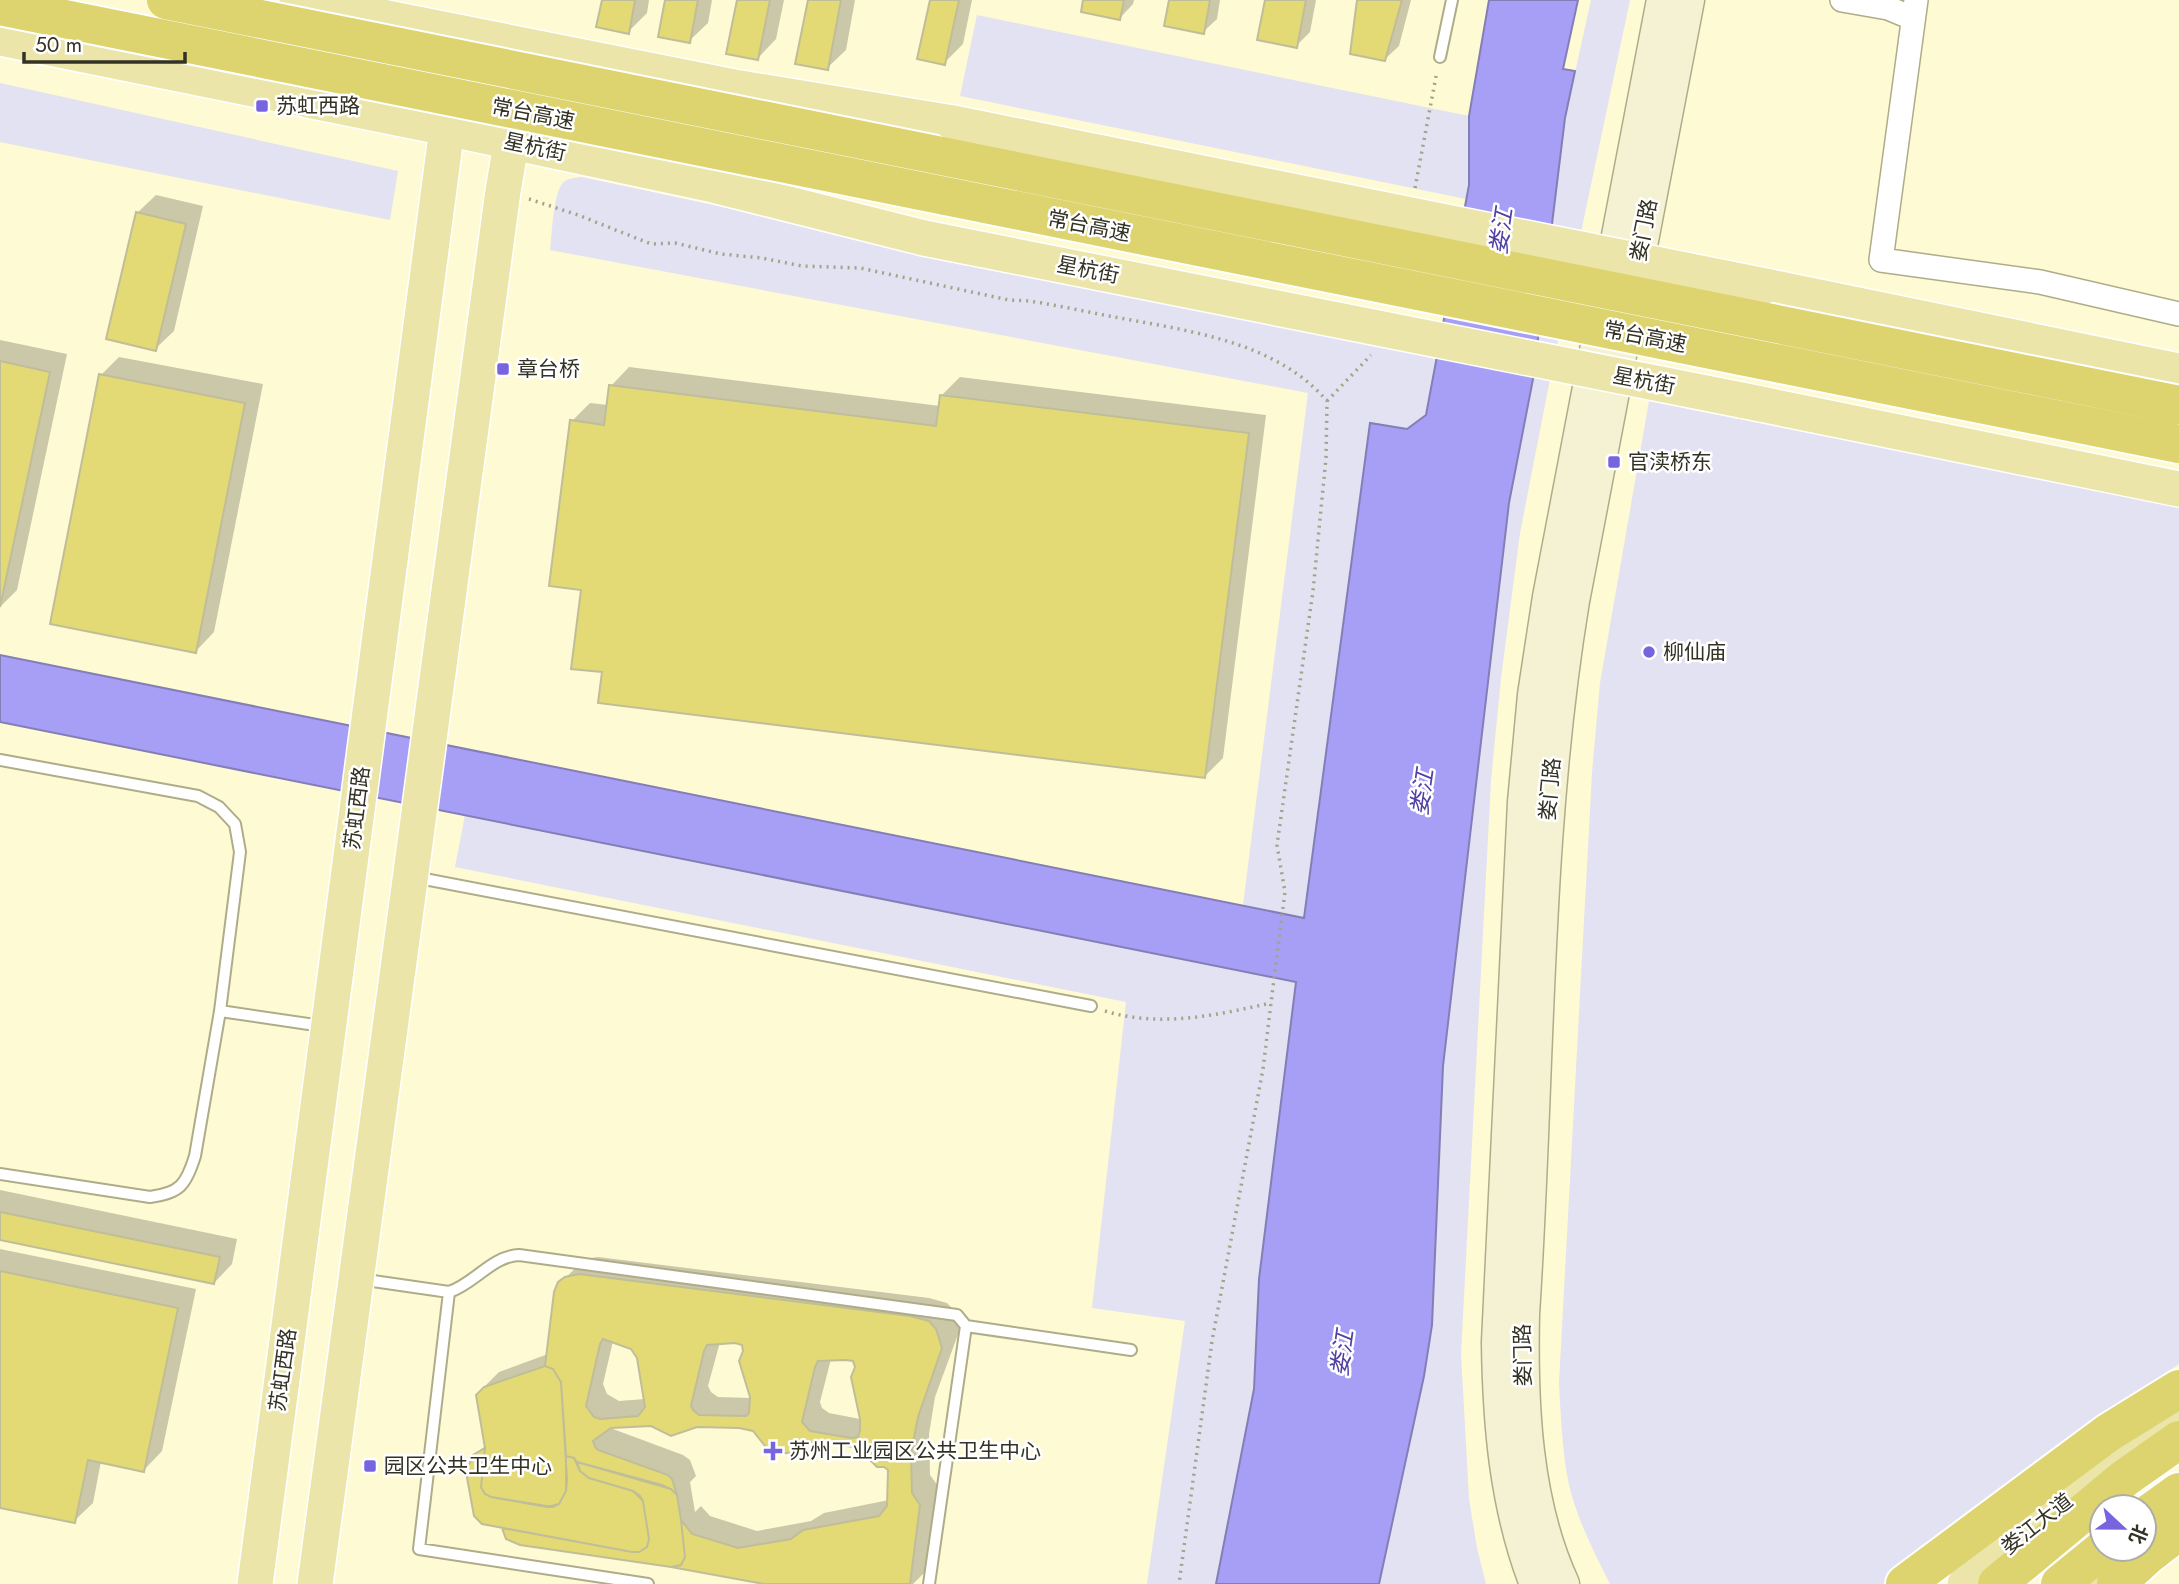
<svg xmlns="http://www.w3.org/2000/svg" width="2179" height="1584" font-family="Jost,'Noto Sans SC',sans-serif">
  <rect width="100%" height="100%" fill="#fdfad4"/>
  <path fill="#e2e2f2" d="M1591,0H1630L1550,379L1520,533L1501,678L1491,780L1461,1354L1469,1499L1477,1548L1486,1584H1379L1424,1376L1432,1325L1443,1066L1509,503L1533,379L1565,118Z
    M977,15L1469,116V185L1466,199L960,96Z
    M0,83L398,171L390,220L0,142Z
    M582,177L1436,359L1426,415L1407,429L1370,423L1304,918L1243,905L1308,393L550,250C552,235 553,196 562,184C566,178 575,178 582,177Z
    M1649,401L2179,507V1364L2102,1416L1906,1584H1610C1594,1552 1577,1519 1569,1485C1562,1451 1561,1417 1559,1383L1592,773L1600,683Z
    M465,815L1296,982L1259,1279L1254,1389L1216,1584H1147L1185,1321L1092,1308L1126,1002L455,867Z"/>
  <path fill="#a69ff5" stroke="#847eb6" stroke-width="2" d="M1489,0H1578L1563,69L1575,71L1565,118L1533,379L1509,503L1443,1066L1432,1325L1424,1376L1379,1584H1216L1254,1389L1259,1279L1296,982L0,722V655L1304,918L1370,423L1407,429L1426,415L1469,185V116Z"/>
  <path fill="#0003" fill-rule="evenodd" d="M604,0H649L647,13L628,32Z
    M667,0H712L708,23L689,41Z
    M738,0H784L776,39L758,58Z
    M809,0H855L846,50L827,68Z
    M931,0H972L963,44L944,63Z
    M1085,0H1134L1133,4L1120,18Z
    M1171,0H1220L1217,19L1203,32Z
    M1267,0H1316L1310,32L1296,46Z
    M1359,0H1411L1399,46L1385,59Z
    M156,195L203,206L174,331L155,349L137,213Z
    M0,340L67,354L17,590L0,607Z
    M119,357L263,384L214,632L196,651L101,375Z
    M629,367L940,406L941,396L960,377L1266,415L1223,758L1204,777L604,671L583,588L572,421L590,403L608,405L611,386Z
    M0,1190L237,1239L232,1264L214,1283L0,1238Z
    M0,1249L196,1289L162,1451L144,1470L101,1461L93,1503L74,1521L0,1506Z
    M598,1257L929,1298L947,1303L954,1310L960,1329L935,1397L929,1434L930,1475L938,1486L929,1561L925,1572L913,1584H774L675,1566L483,1522L474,1456L486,1445L480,1391L499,1372L548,1354L560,1283L585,1259ZM613,1341L632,1348L637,1353L645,1399L619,1401L607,1394L603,1384ZM720,1342L744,1343L752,1398L718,1397L711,1392L708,1386ZM831,1359H855L860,1419L829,1413L822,1408L820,1402ZM652,1424L739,1426L858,1447L890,1469L889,1500L824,1513L811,1521L757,1531L710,1516L701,1506L695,1512L690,1482L696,1476L690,1460L683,1455L613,1429L611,1426ZM643,1492L646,1532L640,1493Z"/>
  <path fill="#e3da75" stroke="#c0bd99" stroke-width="2" fill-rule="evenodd" d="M602,0H635L629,34L596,27Z
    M665,0H698L690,43L658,37Z
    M737,0H770L758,60L726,54Z
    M808,0H841L828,70L795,64Z
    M930,0H959L945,65L917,59Z
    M1083,0H1124L1120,20L1081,12Z
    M1169,0H1210L1204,34L1164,26Z
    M1265,0H1306L1297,48L1257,40Z
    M1357,0H1402L1385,61L1350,54Z
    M136,212L186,224L156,351L106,339Z
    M0,361L50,372L0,607Z
    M99,374L245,403L196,653L50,624Z
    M609,385L936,426L940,395L1249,433L1205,778L598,703L602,672L571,669L581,590L549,586L570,420L604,425Z
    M0,1212L220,1257L214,1284L0,1240Z
    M0,1271L178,1308L144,1472L88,1460L75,1523L0,1508Z
    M579,1274L910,1316L929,1321L936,1329L942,1348L918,1417L911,1453L912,1493L920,1505L910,1584H764L671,1567L681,1565L685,1557L681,1520L692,1534L738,1548L791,1539L803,1530L879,1516L887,1506L888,1470L884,1467H877L858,1448L816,1440L795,1452L778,1454L769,1451L753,1431L739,1428L697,1427L671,1436L651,1426L611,1428L593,1441L595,1447L598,1450L668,1475L672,1479L677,1495L671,1489L662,1485L577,1462L574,1458L566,1456L561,1382L553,1369L545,1366L554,1292L558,1282L565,1277ZM603,1339L631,1349L637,1358L645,1407L638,1416L600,1419L594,1417L586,1406L600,1344ZM735,1343L742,1345L743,1351L739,1361L750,1397L749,1413L746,1416L699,1415L693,1410L691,1406L704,1351L707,1345ZM846,1360L853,1361L855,1367L851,1377L860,1419V1430L858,1437L851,1438L810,1431L802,1422L815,1367L818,1361Z
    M545,1366L553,1369L561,1382L567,1479L566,1491L559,1504L553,1507L491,1497L485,1494L481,1487L485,1448L476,1395L484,1387Z
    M485,1448L481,1487L485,1494L491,1497L547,1507L559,1504L566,1491V1456L574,1458L580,1471L589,1478L633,1491L643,1501L649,1539L647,1547L639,1552H632L482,1524L474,1516L466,1472L473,1455Z
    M577,1462L671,1489L677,1495L681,1520L685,1557L681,1565L671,1567L520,1545L506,1539L502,1528L632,1552H639L647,1547L649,1539L643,1501L640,1496L633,1491L589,1478L580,1471Z"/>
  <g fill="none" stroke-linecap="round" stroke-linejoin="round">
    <defs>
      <path id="lane" d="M1440,57L1452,0
        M0,760L198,796L219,807L235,824L240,852L220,1011L195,1156C186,1185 180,1193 150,1197L0,1174
        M414,877L1091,1006
        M220,1011L322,1026
        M359,1279L449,1292C474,1284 492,1256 519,1255L957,1315L966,1326L929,1584
        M449,1292L419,1549L648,1584
        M966,1326L1131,1350"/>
      <path id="street" d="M1842,0L1888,8L1912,18
        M1916,0L1881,260L2040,282L2179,314"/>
      <path id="secondary" d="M1536,1584C1506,1507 1499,1424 1498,1342L1524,802L1534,695L1549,597L1663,0
        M1563,1584C1525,1502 1521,1403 1523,1314C1539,1076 1534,836 1573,601L1688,0"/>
      <path id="primary" d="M297,0L734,87L953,123
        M0,38L447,128L713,185L924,238
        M1765,286L2179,371
        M1741,400L2179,489
        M255,1584L447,128L463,33
        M315,1584L503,191L528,46
        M1965,1584L2048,1515L2179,1416
        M2091,1584L2134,1549"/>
      <path id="highway" d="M2144,1517L2179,1492
        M1905,1584L2108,1433L2179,1389
        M1997,1584L2125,1478L2179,1440
        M2060,1584L2103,1549
        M2116,1584L2148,1555L2179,1531"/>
    </defs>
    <use href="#lane" stroke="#afac89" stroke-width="14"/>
    <use href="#street" stroke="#afac89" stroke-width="26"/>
    <use href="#secondary" stroke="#afac89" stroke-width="35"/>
    <use href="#primary" stroke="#fff" stroke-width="38"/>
    <use href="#highway" stroke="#fff" stroke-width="42"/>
    <path stroke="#a4a287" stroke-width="3.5" stroke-dasharray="2 5" stroke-linecap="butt" d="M1415,188L1437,71
      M529,199L578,215L651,244L675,243L721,254L762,258L802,266L860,268L1009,300L1029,301C1056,305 1083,311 1109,316C1183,330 1275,340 1327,401L1326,458L1313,591L1277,845L1285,892L1271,1003L1263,1069L1212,1341L1179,1584
      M1327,401L1371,355
      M1105,1011C1160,1028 1217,1015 1271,1003"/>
    <use href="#lane" stroke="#fff" stroke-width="10"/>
    <use href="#street" stroke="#fff" stroke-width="23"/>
    <use href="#secondary" stroke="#f5f2d4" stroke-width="32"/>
    <use href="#primary" stroke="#ebe5a9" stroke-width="35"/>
    <use href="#highway" stroke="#ddd470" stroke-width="38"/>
    <defs>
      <path id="primary-bridge" d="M953,123L1765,286
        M924,238L1741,400"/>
      <path id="highway-bridge" d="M166,0L2179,405
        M0,6L2179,444"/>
    </defs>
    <use href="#primary-bridge" stroke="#fff" stroke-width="38" stroke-linecap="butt"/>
    <use href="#highway-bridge" stroke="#fff" stroke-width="42" stroke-linecap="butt"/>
    <use href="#primary-bridge" stroke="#ebe5a9" stroke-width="35"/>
    <use href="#highway-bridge" stroke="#ddd470" stroke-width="38"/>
  </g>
  <g fill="#7764df" stroke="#fff" stroke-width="2.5">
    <rect x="255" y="99" width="14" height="14" rx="3.5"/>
    <rect x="496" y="362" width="14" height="14" rx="3.5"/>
    <rect x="1607" y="455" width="14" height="14" rx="3.5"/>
    <circle cx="1649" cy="652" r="7"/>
    <path d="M769.5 1440.5h7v7h7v7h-7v7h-7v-7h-7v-7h7z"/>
    <rect x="363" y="1459" width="14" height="14" rx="3.5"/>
  </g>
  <g text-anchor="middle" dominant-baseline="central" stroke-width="5" stroke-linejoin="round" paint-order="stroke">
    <g font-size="21" fill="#333224" stroke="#fff" text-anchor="start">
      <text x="276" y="106">苏虹西路</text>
      <text x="517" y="369">章台桥</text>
      <text x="1628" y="462">官渎桥东</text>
      <text x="1663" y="652">柳仙庙</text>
      <text x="789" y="1451">苏州工业园区公共卫生中心</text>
      <text x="384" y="1466">园区公共卫生中心</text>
    </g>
    <g font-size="21" fill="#333224" stroke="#fff">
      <text transform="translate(533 114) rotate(11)">常台高速</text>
      <text transform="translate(535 147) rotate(12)">星杭街</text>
      <text transform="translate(1089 226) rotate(11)">常台高速</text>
      <text transform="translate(1644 230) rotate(-79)">娄门路</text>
      <text transform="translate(1088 270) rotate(11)">星杭街</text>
      <text transform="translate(1645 337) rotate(11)">常台高速</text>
      <text transform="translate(1644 381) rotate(11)">星杭街</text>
      <text transform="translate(1550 789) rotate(-85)">娄门路</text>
      <text transform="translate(357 808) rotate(-83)">苏虹西路</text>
      <text transform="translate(1523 1355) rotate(-91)">娄门路</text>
      <text transform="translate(283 1370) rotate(-82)">苏虹西路</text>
      <text transform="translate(2037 1524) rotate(-38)">娄江大道</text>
    </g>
    <g font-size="23" font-style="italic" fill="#5241a4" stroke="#fff">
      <text transform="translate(1501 231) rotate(-82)">娄江</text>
      <text transform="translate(1422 792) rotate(-82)">娄江</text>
      <text transform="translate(1342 1353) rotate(-82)">娄江</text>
    </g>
  </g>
  <g transform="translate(2123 1528) rotate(112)"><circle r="33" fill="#ffffff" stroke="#adada7" stroke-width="2"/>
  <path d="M0-5L12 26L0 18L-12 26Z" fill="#7764df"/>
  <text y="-10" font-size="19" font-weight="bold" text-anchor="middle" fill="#333224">北</text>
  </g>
  <path d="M24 52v10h161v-10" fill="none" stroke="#333224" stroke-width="3.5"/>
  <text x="35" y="52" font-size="21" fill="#333224" stroke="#ffffff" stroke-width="5" paint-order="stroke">50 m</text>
</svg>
